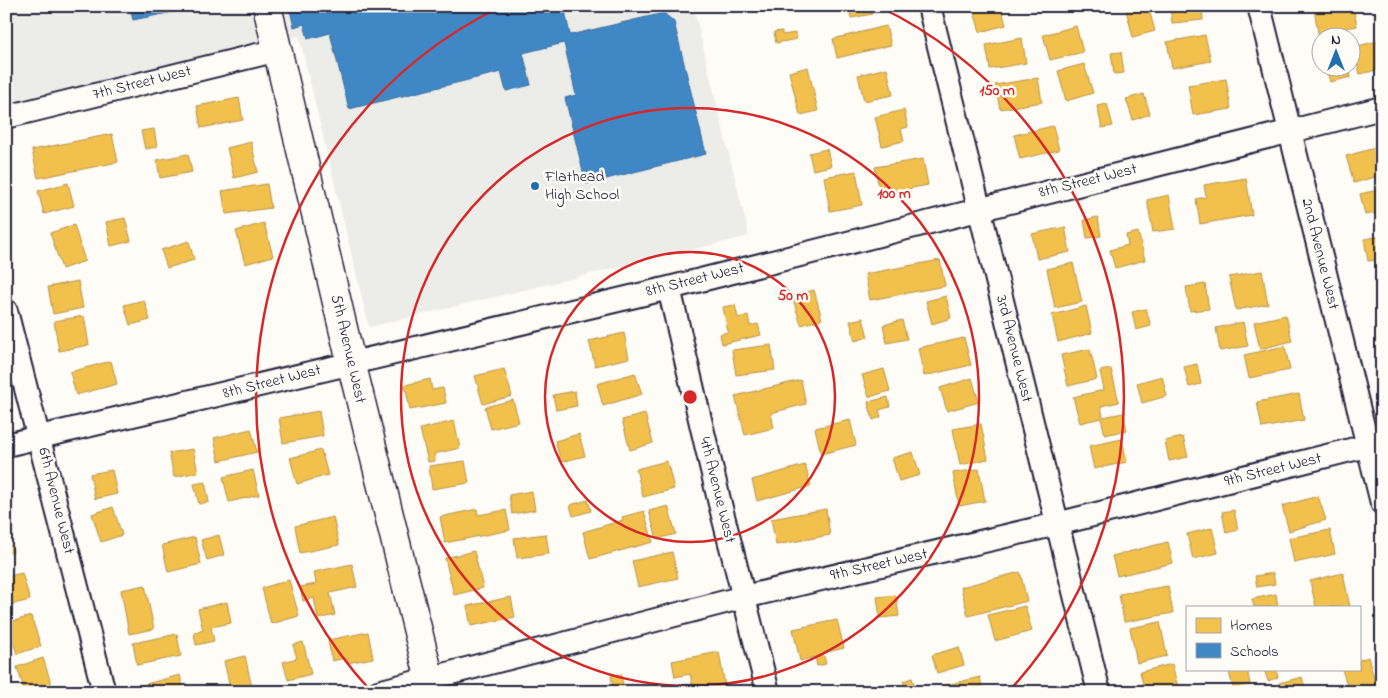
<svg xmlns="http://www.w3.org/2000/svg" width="1388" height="698" font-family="'Indie Flower',sans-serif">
  <rect width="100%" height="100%" fill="#fdfcf7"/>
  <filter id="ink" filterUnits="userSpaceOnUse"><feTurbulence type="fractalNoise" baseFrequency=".02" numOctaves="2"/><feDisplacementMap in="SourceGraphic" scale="10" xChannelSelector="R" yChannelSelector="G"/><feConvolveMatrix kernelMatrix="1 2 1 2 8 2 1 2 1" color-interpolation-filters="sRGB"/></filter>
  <g filter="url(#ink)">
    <path fill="#ecece9" d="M6,6H693L749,236L369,327L299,36L6,106Z"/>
    <path fill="#f2c14e" stroke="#b49148" d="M849,6H871L872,14L851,18Z
      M978,6H1001L1006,25L980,32L973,8Z
      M1141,6H1148L1155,31L1133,37L1126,10Z
      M1170,6H1202L1203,20L1172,23Z
      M1326,6H1353L1357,26L1318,33L1314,9Z
      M886,26L891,45L837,58L833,39Z
      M1076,26L1083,52L1050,60L1043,35Z
      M782,31V35L796,33L797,39L776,43L774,32Z
      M1205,35L1211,61L1172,68L1167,42Z
      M1022,38L1026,63L990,69L986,45Z
      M1382,40V58H1378L1381,69L1360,74L1356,59L1350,61V48Z
      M1121,52L1124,73L1114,74L1111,53Z
      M1084,64L1093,93L1066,101L1058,71Z
      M808,67L818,111L800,115L789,72Z
      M887,68L893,95L864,101L858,75Z
      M1326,68H1349L1351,77L1330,82Z
      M1038,78L1042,102L1000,109L995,85Z
      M1226,79L1231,109L1193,115L1188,85Z
      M1144,94L1150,114L1133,120L1126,99Z
      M239,98L243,120L201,128L197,106Z
      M1107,104L1113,126L1102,128L1097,106Z
      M904,110L908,127L901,129L904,141L882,146L875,117Z
      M1053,126L1059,150L1020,159L1014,135Z
      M154,129L157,147L145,149L141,131Z
      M112,134L118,162L38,178L32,150Z
      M251,142L258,172L234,178L227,148Z
      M1382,146V175L1354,183L1346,156Z
      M827,149L831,166L813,170L809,153Z
      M188,154L192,172L160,178L157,160Z
      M923,159L928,185L880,194L875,167Z
      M856,171L862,205L830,211L824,177Z
      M1246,178L1252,215L1200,224L1196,199L1206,197L1204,185Z
      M68,183L74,206L44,214L38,191Z
      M267,184L271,208L226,214L222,191Z
      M1382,189V212L1365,215L1360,194Z
      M1169,195L1175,229L1153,232L1147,200Z
      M1098,217L1101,236L1087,238L1084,220Z
      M125,218L131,241L111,246L106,222Z
      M264,223L273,256L245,264L236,231Z
      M74,225L85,261L62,269L50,233Z
      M1065,227L1070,252L1037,259L1032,234Z
      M1138,232L1145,260L1115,268L1110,250L1128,245L1126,235Z
      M1382,236V259L1368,261L1364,239Z
      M189,241L194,260L167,268L161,250Z
      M940,260L945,286L870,300L865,274Z
      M1073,263L1082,302L1055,308L1047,269Z
      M1262,271L1268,304L1236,310L1229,277Z
      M1382,276V300H1381L1376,277Z
      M78,281L83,308L53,314L48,287Z
      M1205,284L1209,309L1190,311L1186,287Z
      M814,290L822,319L801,325L792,296Z
      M946,296L951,318L932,324L926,301Z
      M144,300L150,320L130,325L124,305Z
      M735,305L738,318L748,315L750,326L758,324L761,335L722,344L720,334L728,332L723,307Z
      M1086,306L1092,333L1058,342L1052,315Z
      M1146,309L1151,326L1136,330L1132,312Z
      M1286,315L1292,341L1260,349L1254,322Z
      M84,316L89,345L59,351L54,321Z
      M863,318L868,337L855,341L850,321Z
      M902,320L907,339L887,343L883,325Z
      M1243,322L1248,346L1220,351L1216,328Z
      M624,333L629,358L595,366L589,341Z
      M964,338L971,365L924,376L918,348Z
      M771,345L775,370L736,375L732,350Z
      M1285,346L1290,370L1249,378L1244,355Z
      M1090,349L1097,379L1068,386L1061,355Z
      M111,361L117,384L76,395L70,372Z
      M1197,364L1201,384L1189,387L1184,367Z
      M504,369L512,396L483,404L475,376Z
      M884,369L890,391L869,397L862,375Z
      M1111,369L1119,402L1101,406L1103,417L1123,413L1127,430L1105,435L1101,418L1080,423L1073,397L1104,390L1100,371Z
      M635,373L642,394L603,406L597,384Z
      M1162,376L1167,396L1142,403L1137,383Z
      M972,378L979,402L947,411L940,388Z
      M430,379L432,390L443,388L446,403L410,410L405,385Z
      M801,380L806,404L771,413L774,428L745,435L735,396Z
      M575,391L577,406L556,410L553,395Z
      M1299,394L1304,420L1262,428L1257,402Z
      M888,397L890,407L879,410L881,417L873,420L868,402Z
      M513,400L519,422L491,429L485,407Z
      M319,411L323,436L283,443L279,418Z
      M645,414L653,443L630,450L622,420Z
      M850,420L856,445L821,454L815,428Z
      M454,421L460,448L434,454L435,461L428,462L420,429Z
      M981,424L988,459L960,465L953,429Z
      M251,429L257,452L219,461L214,438Z
      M579,434L585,456L561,462L555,441Z
      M1183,437L1188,457L1169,461L1165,441Z
      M1122,439L1127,462L1094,469L1089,446Z
      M193,449L198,472L174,477L169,453Z
      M321,450L328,475L297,484L290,458Z
      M913,452L920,475L899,481L892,458Z
      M465,461L469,483L432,489L429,466Z
      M667,461L674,489L643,497L636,469Z
      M805,465L811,486L757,501L752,480Z
      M979,469L985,501L959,506L953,473Z
      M112,470L117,494L95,499L90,474Z
      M253,470L259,495L229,502L223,477Z
      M205,482L209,502L199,504L194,484Z
      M532,491L535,510L512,514L509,495Z
      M1318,496L1326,520L1289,531L1282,506Z
      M588,500L591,511L573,516L570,505Z
      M668,506L676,534L657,539L649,511Z
      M113,507L122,535L101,542L92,514Z
      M477,509L478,515L506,510L510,530L445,543L440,517Z
      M826,509L830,535L776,545L771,519Z
      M1234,510L1238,530L1226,533L1222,512Z
      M644,511L653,542L590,559L583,532L623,520L622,517Z
      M333,517L339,545L300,553L295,526Z
      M1212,528L1218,553L1193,559L1187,534Z
      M6,530L13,552L6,554Z
      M1330,530L1335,554L1294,563L1289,538Z
      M546,534L549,554L517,558L514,538Z
      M219,535L224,555L207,560L201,540Z
      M195,537L201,564L168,572L162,545Z
      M1168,542L1173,563L1117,576L1112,556Z
      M474,551L483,588L454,595L445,558Z
      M672,552L678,578L638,587L632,561Z
      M352,564L357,587L330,593L335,615L318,619L314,598L303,601L300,587L316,584L314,572Z
      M1020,572L1027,601L968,616L961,587Z
      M22,573L30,600L6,606V577Z
      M1273,573L1275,584L1257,587L1255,576Z
      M1343,573L1350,607H1316L1310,581Z
      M289,580L299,616L271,624L262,588Z
      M145,585L154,629L129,634L121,590Z
      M1168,586L1173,613L1124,622L1119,594Z
      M1276,594L1278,607H1254L1252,599Z
      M896,595L899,616L880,618L877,597Z
      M511,597L515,617L471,626L467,606Z
      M227,602L231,623L211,627L214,641L196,645L194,633L203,630L198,609Z
      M1025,606L1032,631L995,641L988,615Z
      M31,616L41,646L17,654L7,623Z
      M837,620L844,648L823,653L826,664L817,666L815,657L800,661L793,629Z
      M1160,622L1167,656L1137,663L1130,628Z
      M368,632L373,658L347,663L346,658L332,661L328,640Z
      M177,634L181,656L137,665L133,643Z
      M303,642L311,674L288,680L283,662L297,658L293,645Z
      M959,647L964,665L937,673L932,655Z
      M719,652L725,686L694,692L690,674L675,677L672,661Z
      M245,656L253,692H231L224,661Z
      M1368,657L1377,689L1367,692H1349L1342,669H1359V660Z
      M43,658L52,686L36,692H25L17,667Z
      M1172,664L1179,692H1145L1140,672Z
      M1234,669H1247L1250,684L1233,688L1229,672Z
      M1264,669H1276L1278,677L1268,681Z
      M621,674L624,692H614L611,676Z
      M180,675L184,692H143L142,685Z
      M980,677L983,692H943L942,686Z
      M1302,677L1306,692H1281L1279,683Z
      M912,678L917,692H907L903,681Z"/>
    <path fill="#3f88c5" stroke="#36699c" d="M130,6H203L133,20Z
      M289,6H564L570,35L664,13L674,22L706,154L586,184L565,98L576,95L564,43L523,53L531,85L506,91L501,72L349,109L330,33L308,39L304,24L294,27Z"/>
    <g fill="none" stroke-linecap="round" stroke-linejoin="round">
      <defs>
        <path id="street" d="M929,6L1099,692
          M1259,6L1382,503
          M6,117L278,50
          M669,288L720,504L768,692
          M6,311L104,692
          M6,445L669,288L1382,108
          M378,692L744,597L1057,524L1382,442"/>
        <path id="secondary" d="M267,6L351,362L433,692"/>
      </defs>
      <use href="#street" stroke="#22223b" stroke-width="26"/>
      <use href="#secondary" stroke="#22223b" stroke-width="31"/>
      <use href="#street" stroke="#fdfcf7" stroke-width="22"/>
      <use href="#secondary" stroke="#fdfcf7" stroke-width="28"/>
    </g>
  </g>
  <g fill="none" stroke="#d62828" stroke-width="2.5">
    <circle cx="690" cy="397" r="145"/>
    <circle cx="690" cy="397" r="289"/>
    <path d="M370 690A434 434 0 0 1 500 7M880 7A434 434 0 0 1 1010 690"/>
  </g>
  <circle fill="#1f6fb2" stroke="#fdfcf7" stroke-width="2" cx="535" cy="186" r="5"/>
  <g text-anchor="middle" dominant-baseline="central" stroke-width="5" stroke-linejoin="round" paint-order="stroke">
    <g font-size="16" fill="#22223b" stroke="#fdfcf7">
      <text transform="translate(142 83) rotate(-14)">7th Street West</text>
      <text transform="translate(1088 181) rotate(-14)">8th Street West</text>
      <text transform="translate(1320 254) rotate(76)">2nd Avenue West</text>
      <text transform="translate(695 280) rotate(-14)">8th Street West</text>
      <text transform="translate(348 349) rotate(77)">5th Avenue West</text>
      <text transform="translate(1014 349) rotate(76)">3rd Avenue West</text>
      <text transform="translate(272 382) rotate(-14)">8th Street West</text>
      <text transform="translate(1273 470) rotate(-14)">9th Street West</text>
      <text transform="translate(717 490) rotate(76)">4th Avenue West</text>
      <text transform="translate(56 501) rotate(76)">6th Avenue West</text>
      <text transform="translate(879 565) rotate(-13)">9th Street West</text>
    </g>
    <g font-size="16" fill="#22223b" stroke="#fdfcf7" text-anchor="start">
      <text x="545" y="177">Flathead<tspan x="545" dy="18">High School</tspan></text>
    </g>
  </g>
  <circle cx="690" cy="397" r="8" fill="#d62828" stroke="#fdfcf7" stroke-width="2.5"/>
  <g font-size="15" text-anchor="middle" font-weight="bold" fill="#d62828" stroke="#fdfcf7" stroke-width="5" stroke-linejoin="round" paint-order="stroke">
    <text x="997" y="95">150 m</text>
    <text x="894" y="198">100 m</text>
    <text x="793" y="300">50 m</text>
  </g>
  <rect width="1388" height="698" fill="none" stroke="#fdfcf7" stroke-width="25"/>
  <rect x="12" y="12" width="1363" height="673" fill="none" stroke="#22223b" stroke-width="2" filter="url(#ink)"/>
  <rect x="1186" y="606" width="175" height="65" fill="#fdfcf7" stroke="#a5a5ac"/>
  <rect x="1196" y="618" width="25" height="15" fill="#f2c14e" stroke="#a5a5ac"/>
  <text x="1230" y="630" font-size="15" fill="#22223b">Homes</text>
  <rect x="1196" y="643" width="25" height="15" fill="#3f88c5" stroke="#a5a5ac"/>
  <text x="1230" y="656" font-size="15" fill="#22223b">Schools</text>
  <g transform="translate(1336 52)"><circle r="24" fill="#fdfcf7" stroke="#a5a5ac"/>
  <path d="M0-4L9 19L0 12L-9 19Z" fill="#1f6fb2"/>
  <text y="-8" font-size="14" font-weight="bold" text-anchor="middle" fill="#22223b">N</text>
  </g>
</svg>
